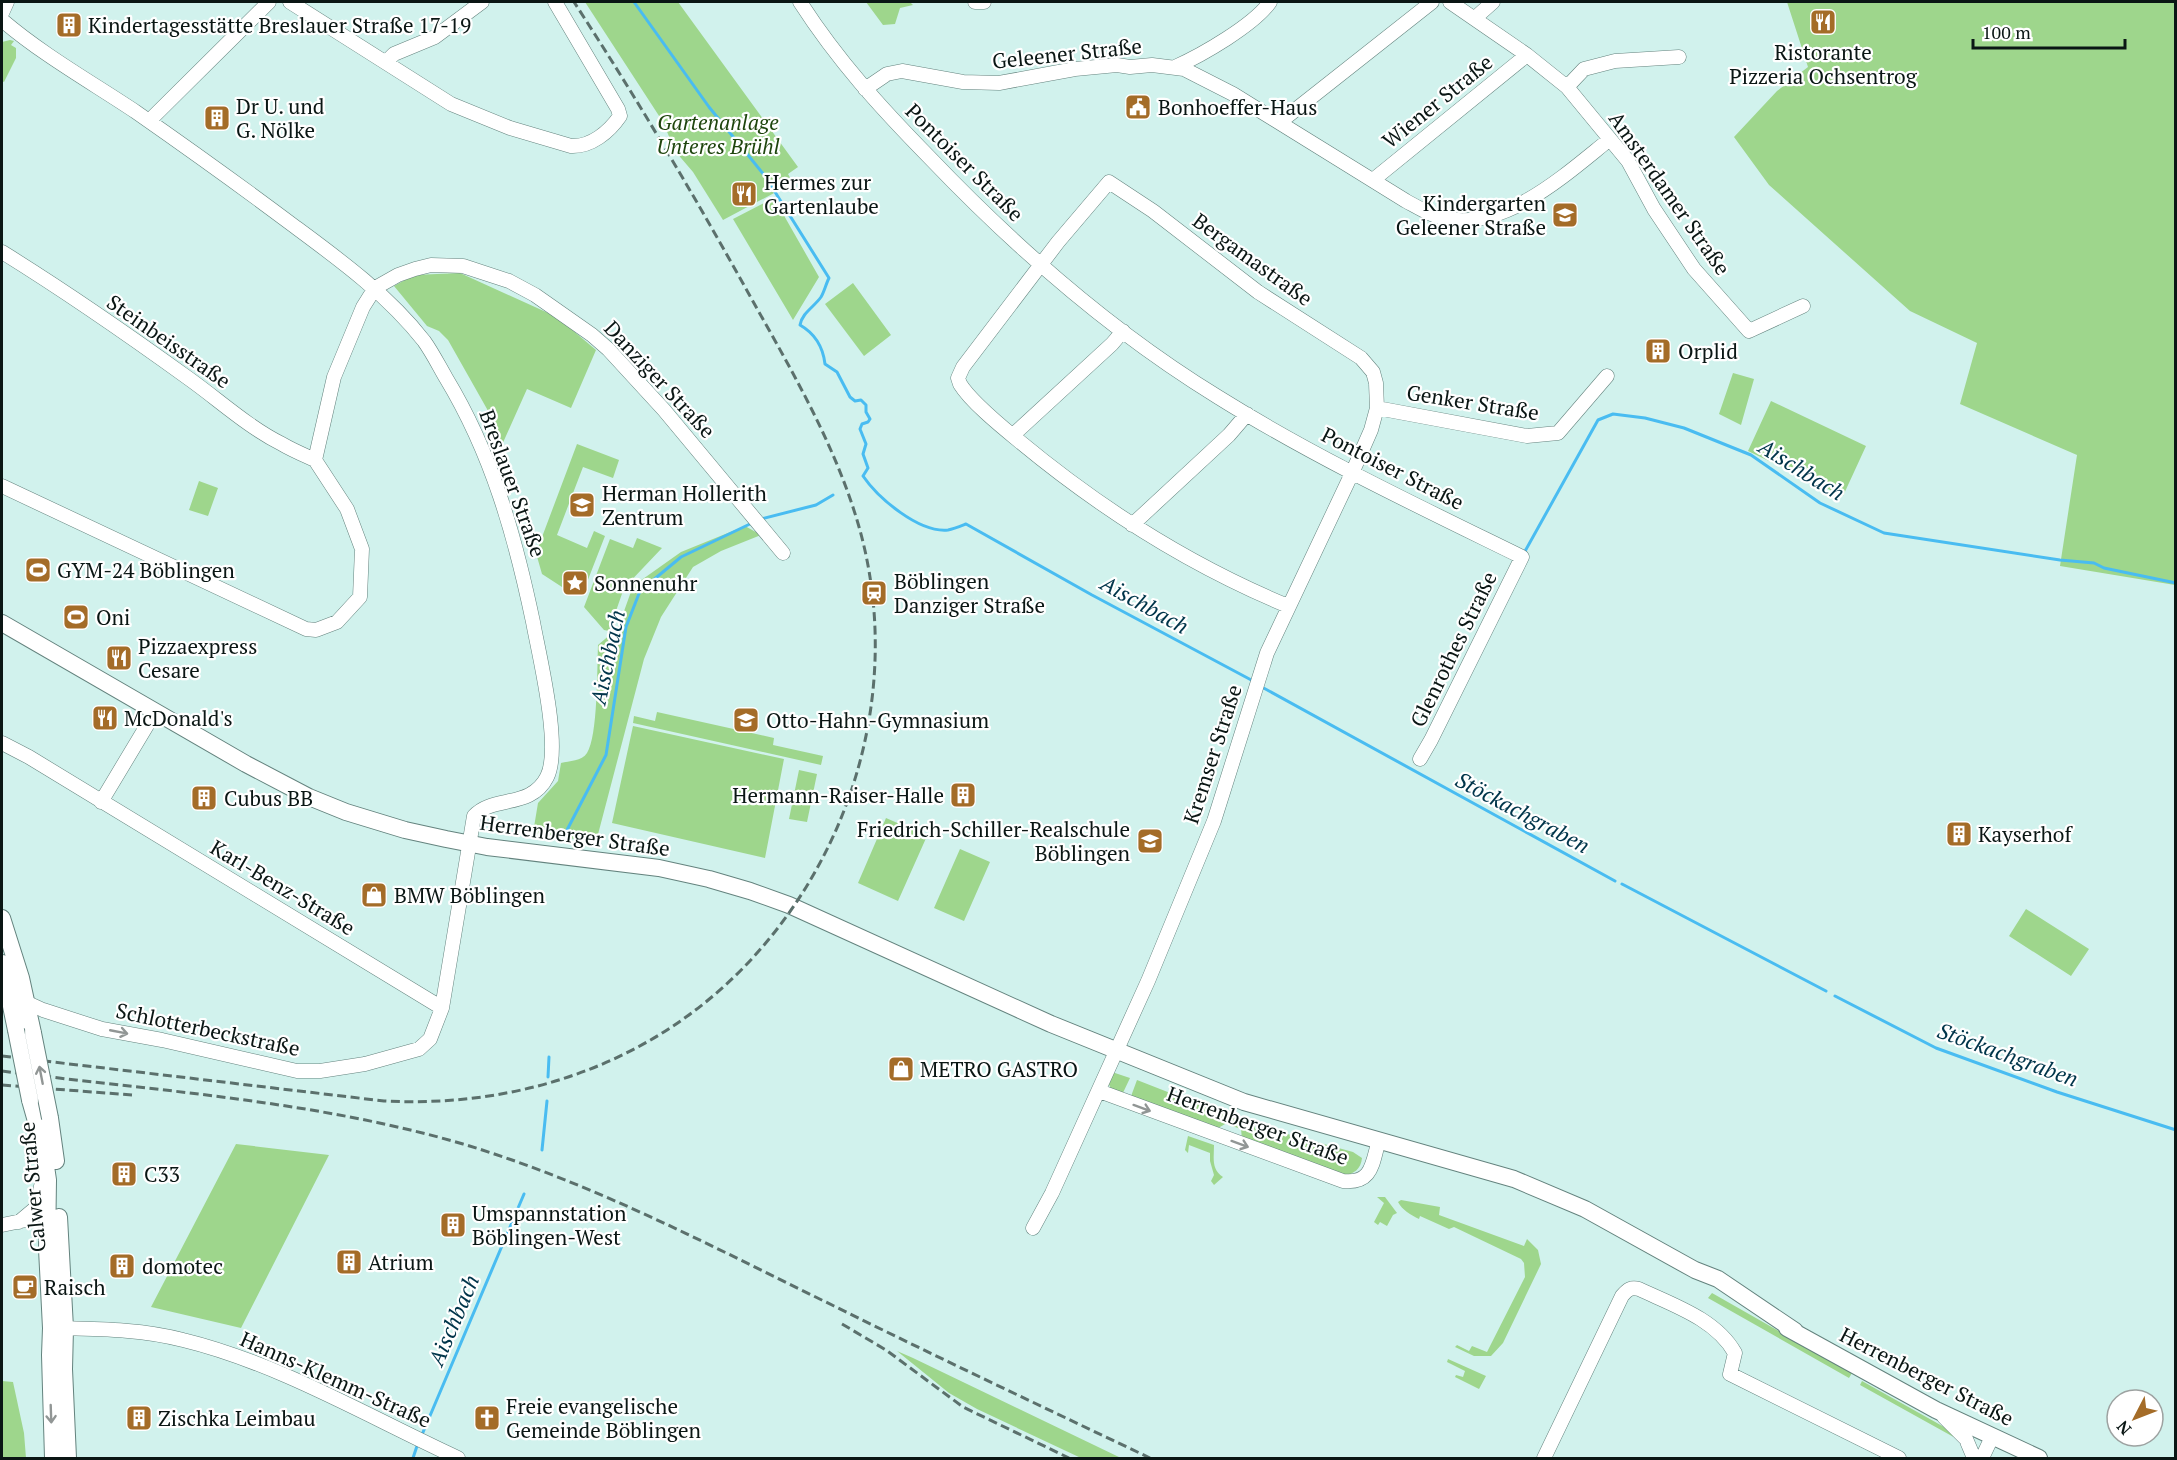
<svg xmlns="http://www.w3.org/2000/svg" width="2177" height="1460" font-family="'PT Serif',serif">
  <rect width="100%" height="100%" fill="#d1f2ed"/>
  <path fill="#9ed68c" d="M585,2H678L798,167L788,174L793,183L723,220L693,172L675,151L663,122Z
    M866,2H910L913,5L900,8L895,24L883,25Z
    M1787,2H2175V585L2060,566L2077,455L1960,404L1977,343L1910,311L1769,185L1734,137L1777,91L1808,67Z
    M10,40L14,41L11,45L16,48V58L4,82L2,81V42Z
    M774,198L819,277L793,320L733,219Z
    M460,273L557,317L596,350L571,408L527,389L501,447L487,409L448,340L439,331L427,326L394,286L414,275Z
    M853,283L891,335L864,356L825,304Z
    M1733,373L1754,379L1741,425L1719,414Z
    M1771,401L1866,446L1843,496L1748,451Z
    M577,444L619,460L613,478L583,467L557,535L587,548L594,531L605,536L582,595L562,587L542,574L536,553Z
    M199,481L218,488L208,516L189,510Z
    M745,526L761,535L721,551L693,567L661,617L644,659L596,842L533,833L538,803L558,781L561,763C569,761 582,761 587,753C598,736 597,668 598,645L618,628L633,586L681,552Z
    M637,538L662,548L624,588L609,631L604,630L584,607L610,539L633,548Z
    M657,712L774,738L773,745L823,756L821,765L633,723L634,716L655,721Z
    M633,726L784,759L765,858L612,823Z
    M799,770L817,774L807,822L789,819Z
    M886,818L927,836L898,901L858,883Z
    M960,849L990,862L964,921L934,908Z
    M2026,909L2089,949L2071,976L2009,936Z
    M1112,1072L1130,1078L1121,1097L1112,1092L1108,1082Z
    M1137,1080L1229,1116L1225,1124L1215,1130L1130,1099Z
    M1232,1117L1255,1124V1129L1262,1131L1265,1128L1353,1152L1362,1158C1361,1169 1354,1174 1343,1176L1242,1139L1241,1129L1229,1125Z
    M1188,1136L1214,1145C1214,1158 1211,1169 1223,1177L1214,1185L1211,1181L1214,1175L1210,1161V1153L1189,1145L1188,1153L1185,1150Z
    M236,1144L329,1155L241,1328L151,1307Z
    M1377,1197H1385L1397,1213L1393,1215L1387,1226L1380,1222L1378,1225L1374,1222L1384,1203Z
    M1401,1200L1440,1207L1439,1215L1524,1246L1527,1239L1538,1250L1541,1264L1503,1343L1491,1356H1474L1455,1347L1457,1345L1469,1351L1472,1346L1487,1352L1525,1277L1524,1263L1521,1259L1454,1227L1449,1229L1420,1216L1419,1219C1411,1215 1402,1210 1398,1202Z
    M1712,1293L1852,1373L1849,1378L1708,1298Z
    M897,1351L913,1358L1121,1458H1081L977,1409L949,1393Z
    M1448,1359L1486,1376L1479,1389L1455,1377L1456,1375L1463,1377L1465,1371L1447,1362Z
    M2,1381L13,1382L24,1433L26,1458H2Z
    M1862,1381L1953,1432L1959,1440L1860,1385Z"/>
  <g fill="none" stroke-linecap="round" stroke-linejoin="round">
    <path stroke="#49bcf1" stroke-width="3" d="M634,2L709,107L765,176L829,278C826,284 824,292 821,297C814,307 802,313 800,325C814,333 823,347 825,364L837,372L850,397L855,401L861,400L866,405V412L870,419L868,422L862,424L860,429L866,444L863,454L868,468L863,476C878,498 919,533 948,530C954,529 961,526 966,524L1092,595L1255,682
      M761,519L816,505L833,495
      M1524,553L1598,420L1613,414L1645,418L1684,428L1751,455L1820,503L1884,533L2060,560L2094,563L2104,568L2176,583
      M1260,686L1615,881
      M567,830L606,755L626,627L640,591L681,557L752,523
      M1622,884L1826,991
      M1835,996L1936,1048L2057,1092L2176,1130
      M548,1077L549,1057
      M542,1150L547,1101
      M421,1437L524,1194
      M413,1458L418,1443"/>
    <defs>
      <path id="minor" d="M290,2L451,104L510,128L571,146C591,147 609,132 620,116L618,109L555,2
        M800,2C838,61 881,108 930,158C1016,248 1112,332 1218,397C1314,457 1420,507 1522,557L1431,740L1420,759
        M975,2H984
        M1450,2L1527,55L1567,87L1628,161L1654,209L1694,269L1749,331L1803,306
        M2,13L7,2
        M1475,18L1493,2
        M2,20C43,55 91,82 136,112C189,149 242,187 294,226C340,260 388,295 424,341C432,352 439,366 446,378C492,454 515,536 533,622C539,655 562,748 547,777C531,809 493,795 474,816L442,1008L430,1039L419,1049L365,1064L320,1071H297L162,1040L102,1029L43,1010L19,999
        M386,62L394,54L435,37L482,2
        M1175,67C1202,55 1254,25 1270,2
        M1567,87L1584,69L1615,61L1679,57
        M865,89L887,74L902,71L963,82L999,83L1075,69L1117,65L1130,67L1152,65L1184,69L1233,94L1406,201C1419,208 1433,217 1448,219C1507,229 1566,174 1610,139
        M149,121L269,2
        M1280,122L1432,2
        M1373,180L1527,55
        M2,252C65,291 127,334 188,378C219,400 248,427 282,444C292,450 304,455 315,460
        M1377,408L1527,436L1558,433L1607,376
        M1013,435L1112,344L1123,331
        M2,486L306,629L316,630L337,622L360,597L362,549L347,509L315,460L334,377L363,307L375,288L398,275L415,269L431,265L463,266L509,281L535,295L592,335L608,349L664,410L783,553
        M1132,525L1229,435L1247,414
        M2,743L29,757L442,1008
        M101,802L155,712
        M1099,1091L1343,1181C1373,1184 1372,1163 1379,1140
        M19,1222L38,1206L41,1186
        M2,1225L26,1220
        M1033,1228L1052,1193L1148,981L1214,821L1267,653L1353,471L1371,430L1377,408L1376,383L1373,372L1361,358L1258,292L1153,211L1109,182L1058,242L963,367L958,378L960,384C971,402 1002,427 1019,441C1101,509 1189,565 1288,606
        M56,1328C98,1329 142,1329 183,1340C278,1363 369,1417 458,1458
        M1944,1417L1966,1439L1974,1458
        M1544,1458L1622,1296C1628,1289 1631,1287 1639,1289C1673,1305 1716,1319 1735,1353L1730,1374L1899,1458
        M1982,1458L1992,1437"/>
      <path id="major" d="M2,623L246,764L309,797L346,812L405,830L446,839L487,847L659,868L709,879L750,891L789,905L1051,1024L1244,1102L1514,1179L1585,1209L1695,1270L1718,1279L1795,1331
        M2,918L21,978L33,1033
        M2,963L16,1030
        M30,1100L43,1146L48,1180L47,1249L51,1328L50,1355L53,1458
        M50,1118L56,1161
        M59,1217L65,1328L64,1369L68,1458
        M1787,1328L1936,1410L2039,1458"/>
    </defs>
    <use href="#minor" stroke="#64837e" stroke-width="15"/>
    <use href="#major" stroke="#64837e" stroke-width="18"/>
    <use href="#minor" stroke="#fff" stroke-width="14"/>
    <use href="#major" stroke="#fff" stroke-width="16"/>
    <path stroke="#5b706c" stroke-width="3" stroke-dasharray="9 4.5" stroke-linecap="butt" d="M2,1056L384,1101C520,1108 651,1064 746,965C858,848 904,676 857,520C832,437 786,361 745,287C691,190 634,94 574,2
      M2,1071C155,1091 313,1100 463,1144C593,1183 713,1247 834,1306C939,1358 1045,1408 1150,1458
      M2,1085L132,1095
      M842,1324L886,1350L963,1407L1069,1458"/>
    <defs>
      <path id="major-bridge" d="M16,1030L30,1100
        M33,1033L50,1118"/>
    </defs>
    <use href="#major-bridge" stroke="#64837e" stroke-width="18" stroke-linecap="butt"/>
    <use href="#major-bridge" stroke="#fff" stroke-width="16"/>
  </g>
  <defs><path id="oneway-shaft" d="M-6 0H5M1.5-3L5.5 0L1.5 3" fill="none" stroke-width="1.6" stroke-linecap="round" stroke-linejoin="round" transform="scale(1.5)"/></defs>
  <g stroke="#919695">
    <use href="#oneway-shaft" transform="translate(119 1032) rotate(11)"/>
    <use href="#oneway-shaft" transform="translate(41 1075) rotate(-101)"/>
    <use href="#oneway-shaft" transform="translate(1142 1108) rotate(20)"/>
    <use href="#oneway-shaft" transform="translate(1240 1144) rotate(20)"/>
    <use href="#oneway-shaft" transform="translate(51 1414) rotate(88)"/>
  </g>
  <defs>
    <symbol id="restaurant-square" viewBox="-11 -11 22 22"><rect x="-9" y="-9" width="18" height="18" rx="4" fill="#a46c28" stroke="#fff"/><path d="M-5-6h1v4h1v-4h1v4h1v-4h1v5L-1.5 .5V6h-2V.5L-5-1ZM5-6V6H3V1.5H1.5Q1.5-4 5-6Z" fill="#fff"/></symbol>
    <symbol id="building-square" viewBox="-11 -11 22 22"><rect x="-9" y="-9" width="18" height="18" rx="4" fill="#a46c28" stroke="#fff"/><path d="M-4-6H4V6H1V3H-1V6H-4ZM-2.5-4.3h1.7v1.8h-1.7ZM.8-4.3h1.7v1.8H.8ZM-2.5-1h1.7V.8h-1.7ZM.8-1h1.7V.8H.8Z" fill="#fff"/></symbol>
    <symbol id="civic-square" viewBox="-11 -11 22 22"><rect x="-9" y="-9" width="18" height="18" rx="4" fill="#a46c28" stroke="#fff"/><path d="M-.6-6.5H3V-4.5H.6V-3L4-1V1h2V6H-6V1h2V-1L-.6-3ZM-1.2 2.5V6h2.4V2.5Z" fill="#fff"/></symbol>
    <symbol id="school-square" viewBox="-11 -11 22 22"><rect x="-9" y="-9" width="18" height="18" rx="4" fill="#a46c28" stroke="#fff"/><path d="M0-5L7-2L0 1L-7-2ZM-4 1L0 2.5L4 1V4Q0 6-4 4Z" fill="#fff"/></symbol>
    <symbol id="university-square" viewBox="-11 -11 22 22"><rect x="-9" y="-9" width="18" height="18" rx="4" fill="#a46c28" stroke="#fff"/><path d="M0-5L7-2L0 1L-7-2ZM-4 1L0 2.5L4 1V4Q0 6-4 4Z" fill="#fff"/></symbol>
    <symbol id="stadium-square" viewBox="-11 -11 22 22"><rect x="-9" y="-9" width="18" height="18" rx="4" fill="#a46c28" stroke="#fff"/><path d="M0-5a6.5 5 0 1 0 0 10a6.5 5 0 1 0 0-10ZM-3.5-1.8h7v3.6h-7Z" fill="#fff"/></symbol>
    <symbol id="sight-square" viewBox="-11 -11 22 22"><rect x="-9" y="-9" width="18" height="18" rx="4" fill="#a46c28" stroke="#fff"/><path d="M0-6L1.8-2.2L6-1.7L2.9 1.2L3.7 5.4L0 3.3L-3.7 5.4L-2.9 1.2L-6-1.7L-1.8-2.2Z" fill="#fff"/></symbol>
    <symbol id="station-square" viewBox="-11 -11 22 22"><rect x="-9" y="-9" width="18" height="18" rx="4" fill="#a46c28" stroke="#fff"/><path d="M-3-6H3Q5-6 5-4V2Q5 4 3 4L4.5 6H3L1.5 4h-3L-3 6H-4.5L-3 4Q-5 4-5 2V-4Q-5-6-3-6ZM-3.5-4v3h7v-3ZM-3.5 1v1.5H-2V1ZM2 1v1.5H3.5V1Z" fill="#fff"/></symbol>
    <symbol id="shop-square" viewBox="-11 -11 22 22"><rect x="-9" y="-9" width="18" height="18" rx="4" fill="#a46c28" stroke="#fff"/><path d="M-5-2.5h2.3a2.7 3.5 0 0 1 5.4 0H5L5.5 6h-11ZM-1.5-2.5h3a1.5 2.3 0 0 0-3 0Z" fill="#fff"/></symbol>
    <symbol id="cafe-square" viewBox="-11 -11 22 22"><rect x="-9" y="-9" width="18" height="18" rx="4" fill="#a46c28" stroke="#fff"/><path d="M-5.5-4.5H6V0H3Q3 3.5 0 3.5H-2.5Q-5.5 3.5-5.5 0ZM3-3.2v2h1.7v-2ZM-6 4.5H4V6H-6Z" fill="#fff"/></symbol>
    <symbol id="church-square" viewBox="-11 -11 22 22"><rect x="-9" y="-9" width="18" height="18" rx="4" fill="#a46c28" stroke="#fff"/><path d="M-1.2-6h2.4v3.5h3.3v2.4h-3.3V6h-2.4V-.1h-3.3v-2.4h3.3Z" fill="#fff"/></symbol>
  </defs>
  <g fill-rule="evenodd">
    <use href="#restaurant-square" x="1808" y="7" width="30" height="30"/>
    <use href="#building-square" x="54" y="10" width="30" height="30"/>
    <use href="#civic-square" x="1123" y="92" width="30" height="30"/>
    <use href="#building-square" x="202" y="103" width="30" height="30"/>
    <use href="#restaurant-square" x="729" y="179" width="30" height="30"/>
    <use href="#school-square" x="1550" y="200" width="30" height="30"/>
    <use href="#building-square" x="1643" y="336" width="30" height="30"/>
    <use href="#university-square" x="567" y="490" width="30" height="30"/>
    <use href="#stadium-square" x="23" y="555" width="30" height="30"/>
    <use href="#sight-square" x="560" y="568" width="30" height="30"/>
    <use href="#station-square" x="859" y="578" width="30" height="30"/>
    <use href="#stadium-square" x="61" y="602" width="30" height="30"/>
    <use href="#restaurant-square" x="104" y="643" width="30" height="30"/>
    <use href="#restaurant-square" x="90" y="703" width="30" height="30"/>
    <use href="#school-square" x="731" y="705" width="30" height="30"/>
    <use href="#building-square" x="948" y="780" width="30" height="30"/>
    <use href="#building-square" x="189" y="783" width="30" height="30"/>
    <use href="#building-square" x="1944" y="819" width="30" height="30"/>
    <use href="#school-square" x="1135" y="826" width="30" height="30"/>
    <use href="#shop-square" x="359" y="880" width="30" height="30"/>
    <use href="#shop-square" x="886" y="1054" width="30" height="30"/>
    <use href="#building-square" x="109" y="1159" width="30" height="30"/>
    <use href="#building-square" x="438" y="1210" width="30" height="30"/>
    <use href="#building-square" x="334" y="1247" width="30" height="30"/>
    <use href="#building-square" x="107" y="1251" width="30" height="30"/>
    <use href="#cafe-square" x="10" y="1272" width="30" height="30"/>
    <use href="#building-square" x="124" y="1403" width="30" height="30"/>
    <use href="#church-square" x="472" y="1403" width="30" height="30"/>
  </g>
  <g text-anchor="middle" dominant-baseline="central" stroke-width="4.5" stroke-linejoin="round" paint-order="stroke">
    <g font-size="21" fill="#0a1614" stroke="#fff" text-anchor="start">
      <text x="88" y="25">Kindertagesstätte Breslauer Straße 17-19</text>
      <text x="1823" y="52" text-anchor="middle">Ristorante<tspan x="1823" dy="24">Pizzeria Ochsentrog</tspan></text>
      <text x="236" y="106">Dr U. und<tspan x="236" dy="24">G. Nölke</tspan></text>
      <text x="1158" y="107">Bonhoeffer-Haus</text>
      <text x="764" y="182">Hermes zur<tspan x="764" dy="24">Gartenlaube</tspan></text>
      <text x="1546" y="203" text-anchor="end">Kindergarten<tspan x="1546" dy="24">Geleener Straße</tspan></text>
      <text x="1678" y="351">Orplid</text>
      <text x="602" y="493">Herman Hollerith<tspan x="602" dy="24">Zentrum</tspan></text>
      <text x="57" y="570">GYM-24 Böblingen</text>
      <text x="894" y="581">Böblingen<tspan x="894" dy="24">Danziger Straße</tspan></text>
      <text x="594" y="583">Sonnenuhr</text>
      <text x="96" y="617">Oni</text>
      <text x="138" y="646">Pizzaexpress<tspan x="138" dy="24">Cesare</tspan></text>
      <text x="124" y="718">McDonald's</text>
      <text x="766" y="720">Otto-Hahn-Gymnasium</text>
      <text x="944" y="795" text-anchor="end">Hermann-Raiser-Halle</text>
      <text x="224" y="798">Cubus BB</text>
      <text x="1130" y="829" text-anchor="end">Friedrich-Schiller-Realschule<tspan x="1130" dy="24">Böblingen</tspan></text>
      <text x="1978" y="834">Kayserhof</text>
      <text x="394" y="895">BMW Böblingen</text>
      <text x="920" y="1069">METRO GASTRO</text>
      <text x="144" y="1174">C33</text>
      <text x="472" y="1213">Umspannstation<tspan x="472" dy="24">Böblingen-West</tspan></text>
      <text x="368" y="1262">Atrium</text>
      <text x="142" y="1266">domotec</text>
      <text x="44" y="1287">Raisch</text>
      <text x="506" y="1406">Freie evangelische<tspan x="506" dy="24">Gemeinde Böblingen</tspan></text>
      <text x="158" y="1418">Zischka Leimbau</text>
    </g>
    <g font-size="21" fill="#0a1614" stroke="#fff">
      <text transform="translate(1067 53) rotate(-6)">Geleener Straße</text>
      <text transform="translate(1437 101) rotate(-39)">Wiener Straße</text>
      <text transform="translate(965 162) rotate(45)">Pontoiser Straße</text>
      <text transform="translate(1670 193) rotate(55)">Amsterdamer Straße</text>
      <text transform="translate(1253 259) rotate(36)">Bergamastraße</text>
      <text transform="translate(169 341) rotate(35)">Steinbeisstraße</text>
      <text transform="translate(660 379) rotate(47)">Danziger Straße</text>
      <text transform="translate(1473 402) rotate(9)">Genker Straße</text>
      <text transform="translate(1393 468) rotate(27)">Pontoiser Straße</text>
      <text transform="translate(513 483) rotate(70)">Breslauer Straße</text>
      <text transform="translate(1453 649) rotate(-64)">Glenrothes Straße</text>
      <text transform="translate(1212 754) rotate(-72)">Kremser Straße</text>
      <text transform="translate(575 835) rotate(8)">Herrenberger Straße</text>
      <text transform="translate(283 887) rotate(31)">Karl-Benz-Straße</text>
      <text transform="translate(208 1029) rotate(12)">Schlotterbeckstraße</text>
      <text transform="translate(1258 1125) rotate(20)">Herrenberger Straße</text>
      <text transform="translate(32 1187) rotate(-95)">Calwer Straße</text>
      <text transform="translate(1927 1376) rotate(27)">Herrenberger Straße</text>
      <text transform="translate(336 1379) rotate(24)">Hanns-Klemm-Straße</text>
    </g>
    <g font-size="21" font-style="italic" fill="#1e450d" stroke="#fff">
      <text x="718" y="122">Gartenanlage<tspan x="718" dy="24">Unteres Brühl</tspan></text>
    </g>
    <g font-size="22" font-style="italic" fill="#00354a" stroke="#fff">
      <text transform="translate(1802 469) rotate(32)">Aischbach</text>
      <text transform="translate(1145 604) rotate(29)">Aischbach</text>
      <text transform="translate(607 657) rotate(-78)">Aischbach</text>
      <text transform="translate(1523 812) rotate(28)">Stöckachgraben</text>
      <text transform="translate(2008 1054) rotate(20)">Stöckachgraben</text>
      <text transform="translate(453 1320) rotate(-67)">Aischbach</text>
    </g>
  </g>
  <rect width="2177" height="1460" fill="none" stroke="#0a1614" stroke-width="6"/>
  <g transform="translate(2135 1418) rotate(228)"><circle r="28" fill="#ffffff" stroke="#9da2a1" stroke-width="1.5"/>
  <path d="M0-4.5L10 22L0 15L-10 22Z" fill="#a46c28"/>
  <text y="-9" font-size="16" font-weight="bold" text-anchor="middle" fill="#0a1614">N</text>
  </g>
  <path d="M1973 39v9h152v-9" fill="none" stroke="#0a1614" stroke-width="3"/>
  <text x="1982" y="39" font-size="18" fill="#0a1614" stroke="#ffffff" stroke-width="4.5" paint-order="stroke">100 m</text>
</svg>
